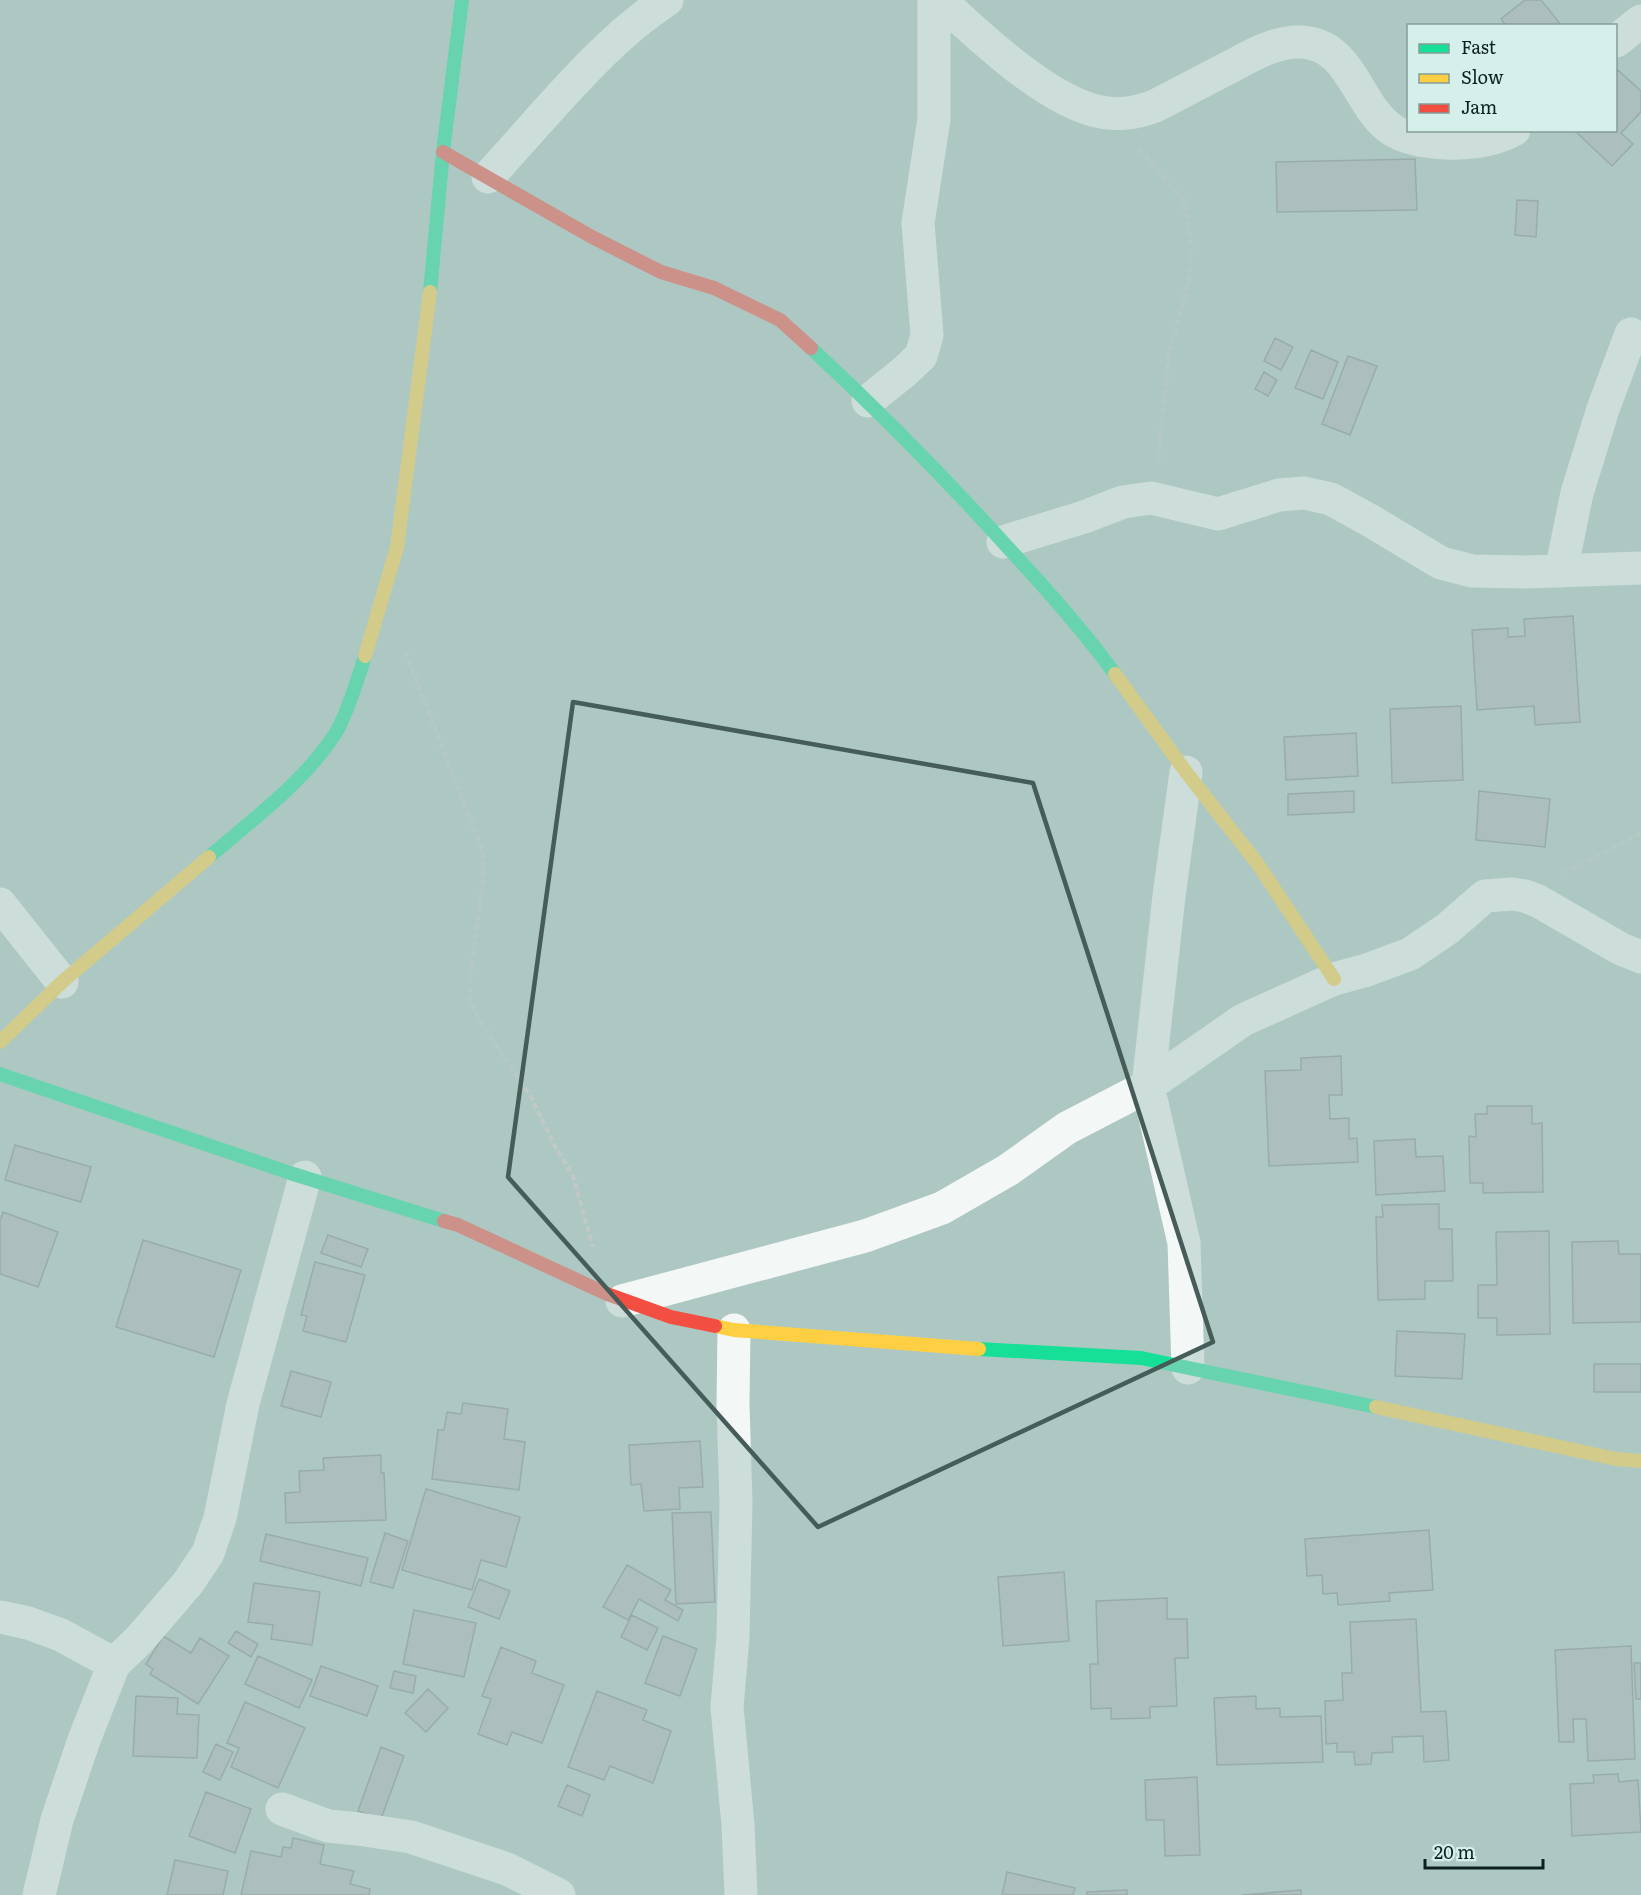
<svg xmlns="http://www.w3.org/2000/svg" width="1641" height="1895" font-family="Literata,serif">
  <rect width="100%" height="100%" fill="#adc8c3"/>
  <path fill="#aab3b7" stroke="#818a8e" stroke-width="1.5" d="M1525,0H1541L1562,26H1506L1501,19Z
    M1618,70L1641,91V112L1621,133L1633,144L1612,166L1574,130H1616V73Z
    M1415,159L1417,210L1277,212L1276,162Z
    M1517,200L1538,201L1536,237L1515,235Z
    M1275,338L1293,347L1281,370L1264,361Z
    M1311,350L1338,362L1323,399L1295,388Z
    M1348,356L1377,366L1350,435L1322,424Z
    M1264,372L1277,380L1268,396L1255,389Z
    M1573,616L1580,722L1535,725L1534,706L1477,710L1472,630L1508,628V637L1525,636L1524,619Z
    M1461,706L1463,780L1392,783L1390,709Z
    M1356,733L1358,776L1286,780L1284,737Z
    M1354,791V812L1288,815V794Z
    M1479,791L1550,799L1545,847L1476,840Z
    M1341,1056L1342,1095H1329L1330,1119L1349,1118V1139L1357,1138L1358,1162L1269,1166L1265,1071L1301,1070V1058Z
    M1487,1106H1532V1124L1542,1123L1543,1192L1483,1193V1183H1470L1469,1136L1476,1137L1475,1114H1487Z
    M1415,1139L1416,1157L1443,1156L1445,1191L1376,1195L1374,1141Z
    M15,1145L91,1167L81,1202L5,1180Z
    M1439,1204V1229H1452L1453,1281H1425V1299L1378,1300L1376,1217H1383L1382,1205Z
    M3,1212L58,1232L38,1287L0,1274V1221Z
    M1549,1231L1550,1334L1497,1335V1318H1478V1285H1497L1496,1232Z
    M328,1235L368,1249L361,1267L321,1253Z
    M143,1240L241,1270L214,1357L116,1327Z
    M1618,1241L1619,1254H1641V1322L1573,1323L1572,1242Z
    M315,1262L365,1275L346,1342L303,1331L307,1316L301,1315Z
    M1397,1331L1465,1334L1462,1379L1395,1376Z
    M1594,1364H1641V1392H1594Z
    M291,1371L331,1382L321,1417L281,1406Z
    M463,1403L508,1409L504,1439L525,1442L519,1490L432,1479L438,1430H444L447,1412L461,1414Z
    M700,1441L703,1487L679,1488L680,1509L644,1511L641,1484L631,1485L629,1445Z
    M381,1455V1473H384L386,1520L286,1523L285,1493L300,1492L299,1471L324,1470L323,1458Z
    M426,1489L520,1517L506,1567L481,1560L472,1590L402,1570Z
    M711,1512L715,1602L676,1604L672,1513Z
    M1429,1530L1433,1590L1389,1593L1390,1601L1338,1605L1337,1593L1323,1594L1322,1575L1307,1576L1305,1539Z
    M385,1533L408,1541L393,1588L370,1582Z
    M266,1534L368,1558L361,1586L260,1561Z
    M627,1565L671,1590L665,1600L683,1610L678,1621L639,1599L628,1620L603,1607Z
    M1064,1572L1069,1641L1003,1646L998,1577Z
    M479,1579L510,1591L499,1619L468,1607Z
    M254,1583L320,1592L312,1645L271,1639L273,1625L248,1622Z
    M1167,1598V1619H1187L1188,1658H1175L1177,1706L1150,1707V1718L1111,1719V1708L1091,1709L1090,1664H1098L1096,1601Z
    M414,1610L476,1623L464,1677L403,1664Z
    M632,1615L658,1628L647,1650L621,1637Z
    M1416,1619L1421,1712L1446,1711L1449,1760L1424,1762L1423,1736L1392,1737L1393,1752L1372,1753L1371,1764L1355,1765L1354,1752H1337V1743L1326,1744L1325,1701L1343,1700L1342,1673H1352L1350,1622Z
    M236,1631L258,1644L251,1657L228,1643Z
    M163,1636L191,1653L200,1638L229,1656L198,1704L150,1674L153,1669L146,1664Z
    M663,1636L697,1649L680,1696L645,1683Z
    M1631,1646L1635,1759L1588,1761L1586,1719H1573L1574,1742H1559L1555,1650Z
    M501,1647L536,1661L532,1673L564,1685L542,1743L512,1732L507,1745L478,1734L491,1699L482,1696Z
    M258,1656L312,1680L299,1708L245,1684Z
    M1634,1663H1641V1699H1636Z
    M321,1666L378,1686L367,1716L310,1696Z
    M394,1671L416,1676L413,1693L390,1688Z
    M428,1689L448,1708L426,1732L405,1713Z
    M597,1691L647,1710L643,1720L671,1731L653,1783L610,1766L604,1780L568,1767Z
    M136,1696L178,1698L177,1714L199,1715L197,1758L133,1756Z
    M1256,1696V1709L1280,1708V1717L1321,1716L1323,1762L1217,1765L1214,1698Z
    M245,1702L305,1728L278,1788L231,1767L239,1748L227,1743Z
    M216,1744L233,1752L220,1780L203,1772Z
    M381,1747L404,1756L381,1819L358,1811Z
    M1618,1774L1619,1782L1638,1780L1641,1832L1572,1836L1570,1784L1594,1783L1593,1775Z
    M1197,1777L1200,1855L1165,1856L1164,1820H1146L1145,1780Z
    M567,1785L590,1795L582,1816L558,1806Z
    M206,1792L251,1809L235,1853L189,1836Z
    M293,1838L324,1845L320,1864L354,1871L350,1884L370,1889L369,1895H241L251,1851L281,1857L283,1847L291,1848Z
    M175,1860L228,1871L223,1895H167Z
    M1007,1872L1075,1888L1073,1895H1002Z
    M1127,1890V1895H1087V1892Z
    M1301,1890V1895H1242Z"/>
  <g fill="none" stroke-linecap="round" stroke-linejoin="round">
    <path stroke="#c1c8c7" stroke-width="4" stroke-dasharray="6 3" stroke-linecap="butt" d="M1139,149L1184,201L1191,242L1189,280L1169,353L1158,462
      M405,651L483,852V881L470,976V999L479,1020L531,1097L556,1148L573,1176L593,1247
      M1562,872L1574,868L1641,833"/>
    <path stroke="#f3f7f6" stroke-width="33" d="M940,0C980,37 1044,98 1096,111C1115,116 1137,113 1155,106C1178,94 1201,82 1224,70C1246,59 1270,43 1296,42C1353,40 1355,107 1394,131C1409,140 1429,142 1447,143C1470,144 1493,141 1514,130
      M1616,41L1641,21
      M488,177C542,119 601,43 667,0
      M868,401L904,372L921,356L927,335L918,223L934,119V0
      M1003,542L1084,517L1123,502L1151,498L1218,514L1279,495L1304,493L1331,499L1371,521L1441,563L1472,571L1526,572L1641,568
      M1561,571L1577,493L1603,409L1631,334
      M1186,772L1169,896L1148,1086L1184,1243L1188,1368
      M0,904L62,982
      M622,1301L865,1236L942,1208L1008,1170L1067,1128L1148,1086L1243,1020L1334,979L1367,970L1410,954L1447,929L1485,896L1512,894L1525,896L1538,901L1621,949L1641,957
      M734,1330L733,1404L736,1503L733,1637L727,1707L738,1825L741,1895
      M0,1617L28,1623L61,1635L114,1664
      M282,1809L328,1826L358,1829L411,1837L507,1869L559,1895
      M39,1895L57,1820L84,1740L114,1664L139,1640L188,1583L208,1553L220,1518L243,1404L305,1177"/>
    <path stroke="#16e098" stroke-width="14" d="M430,292L443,152L462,0
      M811,348C881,413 948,481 1012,552C1049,592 1083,630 1115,674
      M209,857C253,819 303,783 335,734C347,715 358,678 365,656
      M0,1074L290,1173L444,1221
      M979,1349L1141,1358L1376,1407"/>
    <path stroke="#ffcf43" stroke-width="14" d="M365,656L397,547L430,292
      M1115,674L1186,772L1257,863L1334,979
      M0,1042L62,982L209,857
      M715,1326L734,1330L979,1349
      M1376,1407L1616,1459L1641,1461"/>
    <path stroke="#f24e42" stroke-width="14" d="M443,152L592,237L661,272L714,288L780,320L811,348
      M444,1221L458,1225L607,1294L671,1317L715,1326"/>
  </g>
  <path d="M0 0H1641V1895H0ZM573,702L1033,783L1213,1342L818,1527L508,1177Z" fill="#adc8c3" fill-opacity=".55" fill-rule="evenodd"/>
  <path fill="none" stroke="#455c58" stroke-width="4.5" stroke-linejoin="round" d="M573,702L1033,783L1213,1342L818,1527L508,1177Z"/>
  <rect x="1407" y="24" width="210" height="108" fill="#d5efea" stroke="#859d99" stroke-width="1.5"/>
  <rect x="1419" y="44" width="30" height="9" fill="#16e098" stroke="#859d99" stroke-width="1.5"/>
  <text x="1461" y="54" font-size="18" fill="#0d221f">Fast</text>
  <rect x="1419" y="74" width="30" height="9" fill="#ffcf43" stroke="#859d99" stroke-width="1.5"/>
  <text x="1461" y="84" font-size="18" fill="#0d221f">Slow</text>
  <rect x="1419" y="104" width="30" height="9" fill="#f24e42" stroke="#859d99" stroke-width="1.5"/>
  <text x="1461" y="114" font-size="18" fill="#0d221f">Jam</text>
  <path d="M1425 1859v9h118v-9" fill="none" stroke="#0d221f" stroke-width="3"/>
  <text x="1434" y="1859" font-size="18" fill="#0d221f" stroke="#d5efea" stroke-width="4.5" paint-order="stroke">20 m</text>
</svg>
